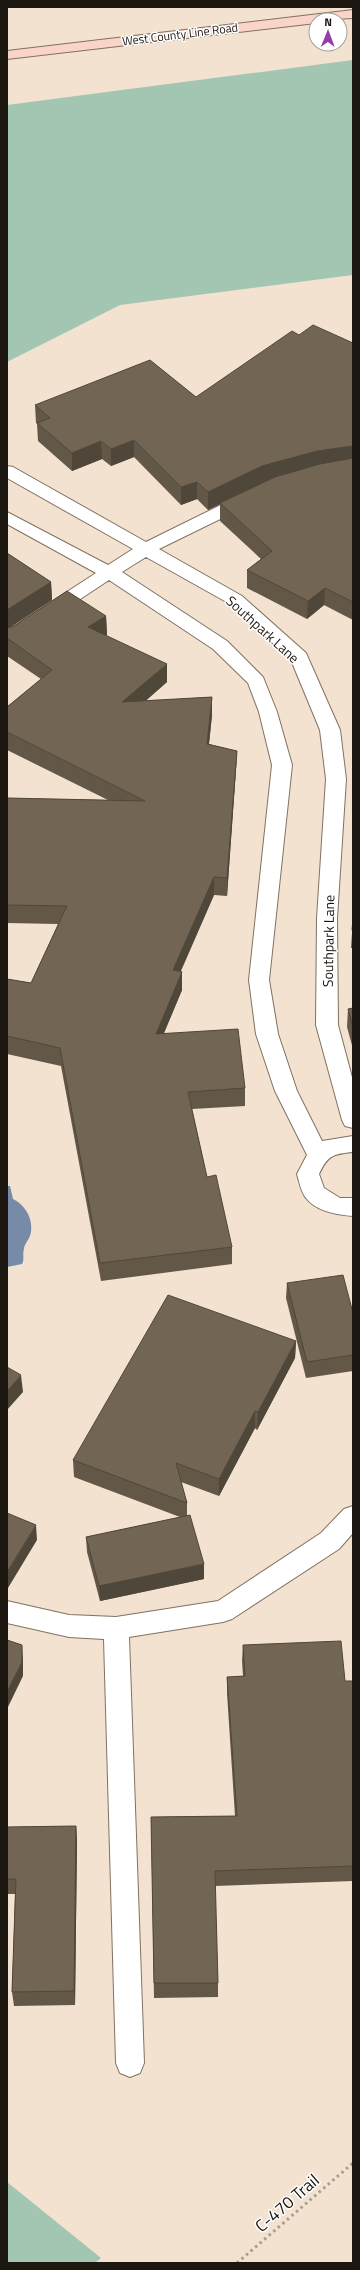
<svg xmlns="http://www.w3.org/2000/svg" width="360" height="2270" font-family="'Titillium Web',sans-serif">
  <rect width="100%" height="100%" fill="#f2e2cf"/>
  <path fill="#a2c6b1" d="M353,60V275L120,305L7,362V105Z
    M7,2182L101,2258L95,2263H7Z"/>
  <path fill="#778aa7" d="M7,1186H10L13,1199C25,1205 33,1218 31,1232C30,1239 24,1244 24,1249C22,1255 25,1259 22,1264L7,1267Z"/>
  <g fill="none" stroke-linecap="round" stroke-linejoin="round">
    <defs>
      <path id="lane" d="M7,466L13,467L146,542L241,495H253L256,499L253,503L159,549L242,596L306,653L340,730L346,779L337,918L338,1025L353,1081V1128L345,1126L342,1120L316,1025L317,918L326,779L320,730L291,660L230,604L146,557L122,572L227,641L263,677L277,712L292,765L269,980L278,1034L297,1091L322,1141L353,1136V1152C333,1154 328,1155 319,1174L324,1188L340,1198H353V1216C337,1215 316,1211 306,1198C301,1192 299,1181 297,1174L307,1155L275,1091L256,1034L249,980L272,765L259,712L248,683L213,649L109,580L14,643L7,645V631L96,573L7,524V512L108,565L133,549L7,478Z
        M353,1506V1533L339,1549L232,1619L223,1622L129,1637L144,2063L140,2073L130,2077L120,2073L116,2063L104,1639L69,1637L7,1623V1601L69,1615L116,1617L218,1601L321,1533L344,1509Z"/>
      <path id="secondary" d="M353,10V18L316,20V23L7,59V51Z"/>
    </defs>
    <use href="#lane" stroke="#807261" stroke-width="2"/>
    <use href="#secondary" stroke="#807261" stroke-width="2"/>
    <path stroke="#a99d8e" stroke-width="3" stroke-dasharray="2.5 3.5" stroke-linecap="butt" d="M237,2263L353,2163"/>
    <use href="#lane" fill="#fff" fill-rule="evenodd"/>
    <use href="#secondary" fill="#fad4c8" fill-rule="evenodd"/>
  </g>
  <path fill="#635748" d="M299,335L353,343V620L324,605L307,619L247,588V570L261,559L220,521V504L208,510L197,499L181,505L134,457L111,466L102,459L72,471L38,441L37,424L36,423L35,405L196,397Z
    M7,553L51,582L52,600L11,627L106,616L107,635H105L167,682L145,701L212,697V715L209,744L237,751L236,769L227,896L214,895L181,971L182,972V990L164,1033L245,1088V1106L192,1109L207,1177L232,1247V1264L101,1281L61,1066L7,1054V979L31,983L58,924L7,923V798L108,800L7,750V707L41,679L7,656Z
    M353,919V948H351Z
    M353,1008V1049L347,1027L348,1009Z
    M287,1283L353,1313V1371L306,1378L286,1298Z
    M296,1341L295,1358L257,1430L255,1428L219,1496L181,1482L187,1503V1516L204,1579L100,1601L87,1552L86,1537L180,1517L74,1477L73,1460Z
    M243,1645L345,1681H353V1881L215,1886L218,1983V1997L154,1998L151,1817L235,1816L227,1693V1677L243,1676L242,1661Z
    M76,1826L77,1841L75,2005L14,2006L12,1992L15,1894H7V1827Z"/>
  <path fill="#50473b" d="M134,440V457L111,466V449Z
    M101,441L102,459L72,471V453Z
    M353,446V463L262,484L208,510V492L262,466L317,451Z
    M197,482V499L181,505V487Z
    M51,582L52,600L7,629V610Z
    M325,588L324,605L307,619L308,601Z
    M106,616L107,635L88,645V627Z
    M167,664V682L123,721L122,702Z
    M212,697V715L207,762V744Z
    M237,751L236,769L227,896V878Z
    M214,877V895L173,988V970Z
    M182,972V990L156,1052V1034Z
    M296,1341L295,1358L257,1430L258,1412Z
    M21,1375L23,1392L7,1410V1391Z
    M255,1411V1428L219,1496V1479Z
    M36,1525L37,1540L8,1588L7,1572Z
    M204,1564V1579L100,1601L99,1586Z
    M22,1645L23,1660V1676L7,1709V1692Z
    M76,1826L77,1841L75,2005L74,1991Z"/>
  <path fill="#736554" stroke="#50473b" d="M313,325L353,343V446L317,451L262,466L208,492L197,482L181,487L134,440L111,449L101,441L72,453L37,423L50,418L35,405L150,360L196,397L292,331L299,335Z
    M353,458V602L325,588L308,601L247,570L272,551L220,503L275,477L320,464Z
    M7,553L51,582L7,610Z
    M67,591L106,616L88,627L167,664L122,702L212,697L207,744L237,751L227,878L214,877L173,970L182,972L156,1034L238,1029L245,1088L188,1092L207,1177L216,1175L232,1247L100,1263L60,1048L7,1036V979L31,983L67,906L7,905V798L145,801L7,732V707L52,670L7,638V628L14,626Z
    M353,919V930H352Z
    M353,1008V1027L348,1009Z
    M343,1275L353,1313V1355L307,1362L287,1283Z
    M168,1295L296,1341L258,1412L255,1411L219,1479L176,1463L187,1503L73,1460Z
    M7,1367L21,1375L7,1391Z
    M7,1513L36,1525L7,1572Z
    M190,1515L204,1564L99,1586L86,1537Z
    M7,1640L22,1645V1662L7,1692Z
    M341,1641L345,1681H353V1866L215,1871L218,1983H154L151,1817L237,1816L227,1677L245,1676L243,1645Z
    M76,1826L74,1991L12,1992L16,1879H7V1827Z"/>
  <g text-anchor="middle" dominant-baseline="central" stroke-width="3" stroke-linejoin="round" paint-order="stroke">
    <g font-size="12" fill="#1c1610" stroke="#fff">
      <text transform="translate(180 34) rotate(-7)">West County Line Road</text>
    </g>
    <g font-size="14" fill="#1c1610" stroke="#fff">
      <text transform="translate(263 629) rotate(42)">Southpark Lane</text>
      <text transform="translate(328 941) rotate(-89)">Southpark Lane</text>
    </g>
    <g font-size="17" fill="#1c1610" stroke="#fff">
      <text transform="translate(287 2203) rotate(-41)">C-470 Trail</text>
    </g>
  </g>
  <rect width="360" height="2270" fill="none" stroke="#1c1610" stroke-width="16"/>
  <g transform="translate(328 32) rotate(1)"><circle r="19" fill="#ffffff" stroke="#a4a29f"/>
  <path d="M0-3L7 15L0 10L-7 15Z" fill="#973ca7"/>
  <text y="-6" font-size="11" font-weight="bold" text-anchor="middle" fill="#1c1610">N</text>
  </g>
</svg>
